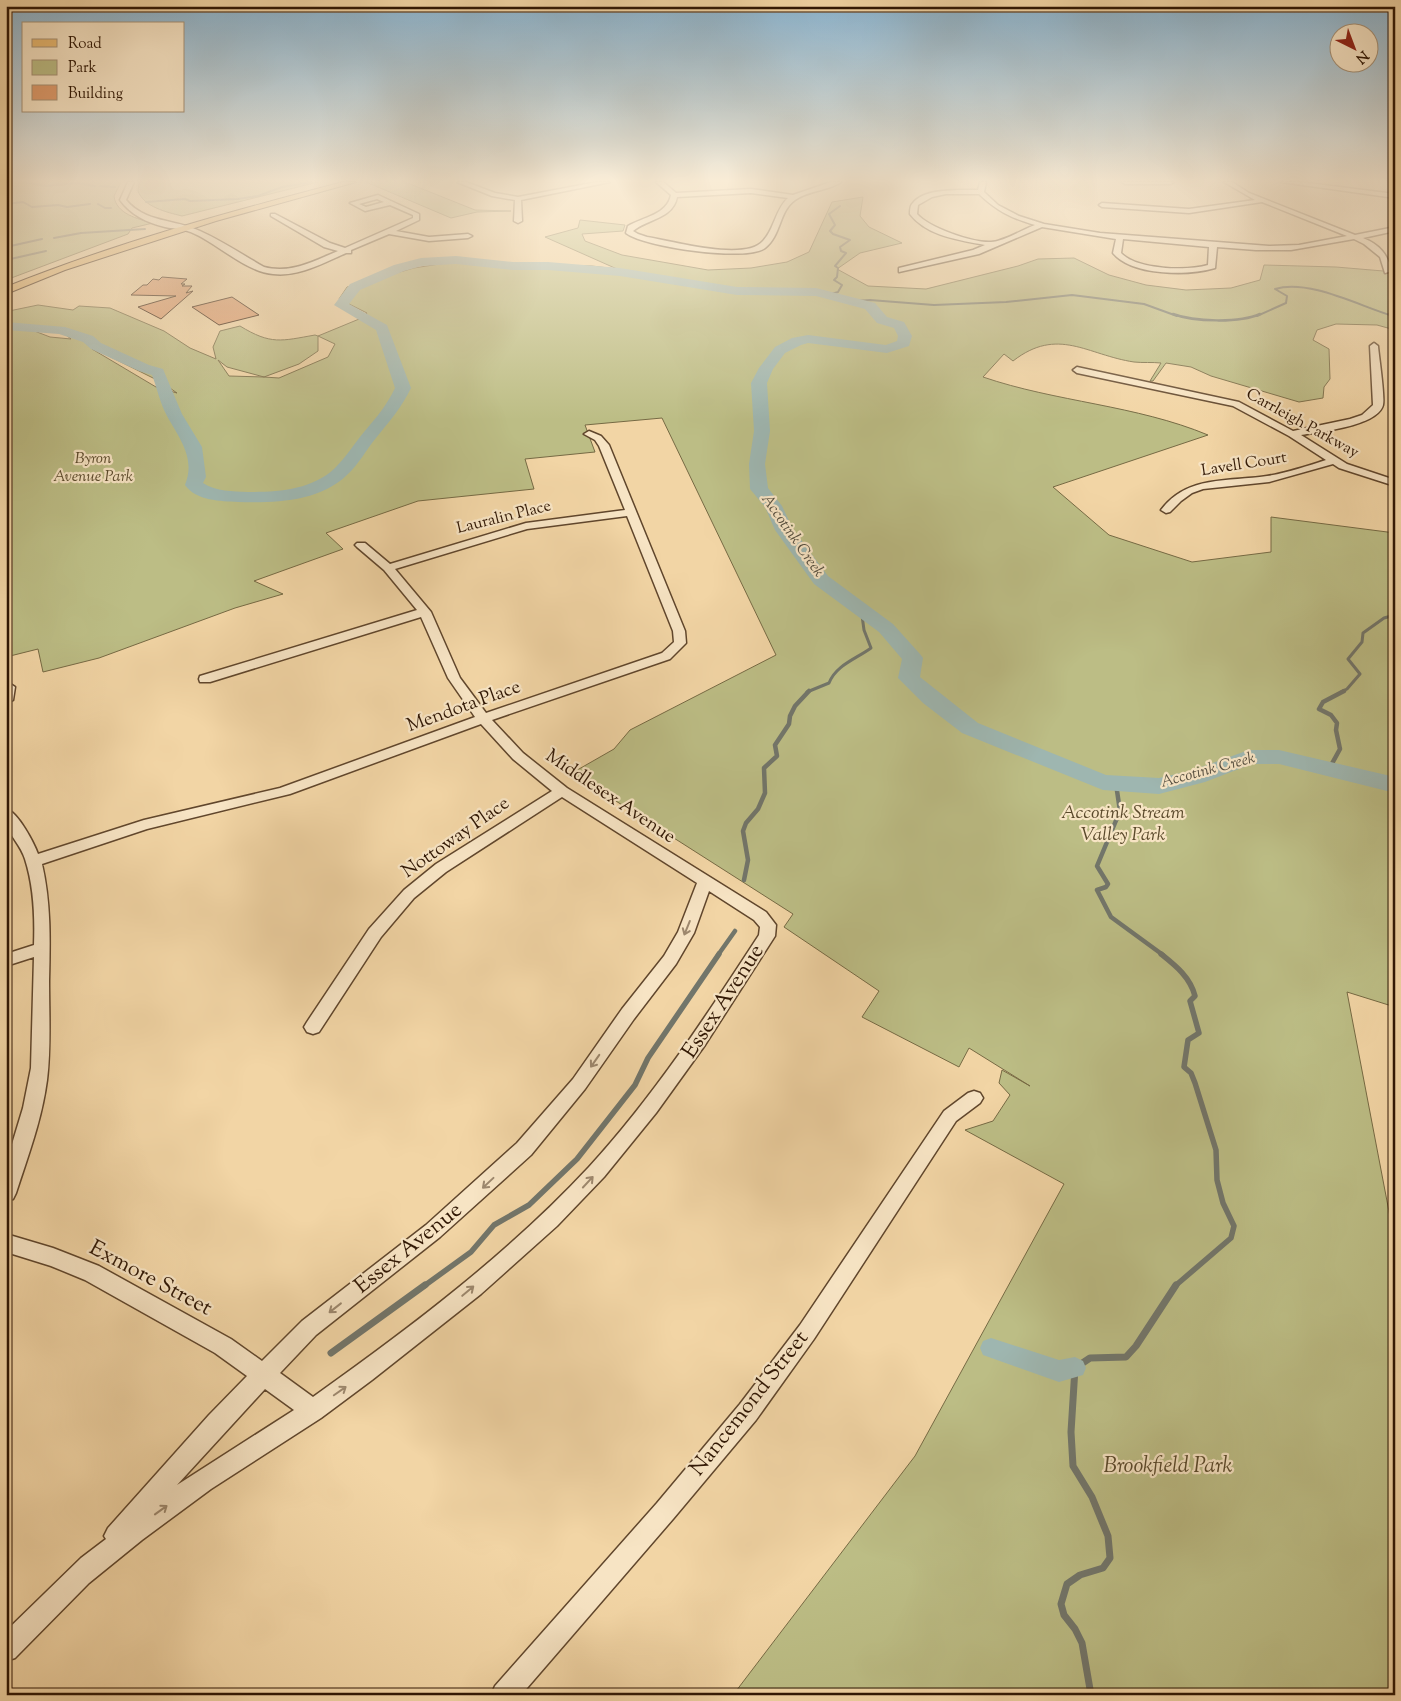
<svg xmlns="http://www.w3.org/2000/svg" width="1401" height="1701" font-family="'Sorts Mill Goudy',serif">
  <rect width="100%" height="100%" fill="#f2d5a5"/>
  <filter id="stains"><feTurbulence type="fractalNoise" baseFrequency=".004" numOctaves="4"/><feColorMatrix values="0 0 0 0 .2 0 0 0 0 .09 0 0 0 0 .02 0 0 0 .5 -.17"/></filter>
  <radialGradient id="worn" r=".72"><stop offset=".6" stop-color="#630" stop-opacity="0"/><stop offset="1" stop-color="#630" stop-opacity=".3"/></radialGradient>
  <path fill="#bcbd85" stroke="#766a44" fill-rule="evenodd" d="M6,182H121L114,196C116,214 138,219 153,223L132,228L128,234L6,280Z
    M139,182H318L182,216C166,212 144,207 138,191Z
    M366,182H405L475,210L511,211L477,212L451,218Z
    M863,197L860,216L869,227L902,243L860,253L837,269L868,286L926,289L1018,266L1038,259L1074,258L1109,275L1146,285L1186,290L1231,288L1260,280L1264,265L1336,267L1395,272V330L1377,325L1336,324L1317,330L1313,340L1329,349L1330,379L1324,387L1323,398L1299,402L1211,376L1191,367L1166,363L1153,381H1150L1161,363C1152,362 1143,363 1134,362C1087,355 1058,326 1013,361L1004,354L983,377C1056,402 1136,405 1208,435L1053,487L1109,535L1192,562L1271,552V517L1395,533V1007L1347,992L1395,1243V1695H733L915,1456L1064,1184L965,1130L993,1121L1010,1095L999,1083L1002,1070L1030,1086L969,1048L959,1067L862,1017L879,991L784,927L793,914L572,773L614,749L630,730L776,655L662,418L585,425L595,452L525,459L534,489L418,501L326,533L343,549L254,581L283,594L235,608L99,658L43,672L38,649L6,657V382L11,379L6,378V310L9,311L38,305L73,310L79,306L110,308L164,331L190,348L216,359L213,347L220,331L240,326C271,345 281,341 315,335L318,336L364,317L367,313L339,299L347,287L414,268L452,262L592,266L617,269L545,237L578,228L580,220L625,225L623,231L582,234L585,241L622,255L708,270L751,268L787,262L809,252L832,202ZM24,327L60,330L71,339L50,337ZM318,336L335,344L328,357L279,378L264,377L299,364L318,351ZM92,349L99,351L161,382L177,393L156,387ZM218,360L227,367L264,377L229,376Z"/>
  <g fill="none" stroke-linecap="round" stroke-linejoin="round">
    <path stroke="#72766b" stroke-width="2" d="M23,182L46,186L77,183L95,186
      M100,186L115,187
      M146,202L185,199L190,201L238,199L258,196L282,187L312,182
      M6,204L23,202L32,207L58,205L67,207L90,204
      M98,204L105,208H111
      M54,238L81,233L145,229
      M6,247L42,239
      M6,260L46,251
      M828,295L838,292L842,285L834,280L837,277L838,268L835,266L846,253L841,251L840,247L850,240L833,234L830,231L835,225L829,214L840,206
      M854,301L870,300L934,305L1006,302L1072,295L1144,304L1177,316
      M1257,316L1286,303L1287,296L1275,289C1310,279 1359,306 1393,316"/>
    <path stroke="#72766b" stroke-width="2.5" d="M1173,314C1194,322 1240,323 1260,314
      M1389,314L1395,316"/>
    <path stroke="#72766b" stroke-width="3" d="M807,692L829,683C836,665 856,659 871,648L864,630L861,608
      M1341,692L1347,689L1360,674L1348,659L1362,642L1363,633L1384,618L1395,615"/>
    <path stroke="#72766b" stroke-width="4.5" d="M1329,769L1340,749L1336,730L1337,723L1331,715L1319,709L1323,702L1344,691
      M1116,784L1120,811L1097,866L1108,884L1106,887L1097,890L1111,917L1163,955
      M744,880L748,860L743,831L746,823L758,809L765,793L764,768L777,756L775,745L789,724L790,716L795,706L809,691
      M718,955L735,931"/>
    <path stroke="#72766b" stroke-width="5.5" d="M1161,954C1176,966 1190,977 1195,996L1190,1001L1199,1033L1188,1040L1184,1067L1191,1073L1195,1083L1216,1150L1217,1180L1223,1203L1234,1226L1231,1238L1175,1286
      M424,1286L471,1252L494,1225L529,1205L577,1159L635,1085L648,1058L719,954"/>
    <path stroke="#72766b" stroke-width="7" d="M331,1353L425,1285
      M1091,1695L1082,1643L1075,1629L1064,1615L1061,1604L1067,1584L1080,1575L1103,1568L1110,1558L1108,1536L1092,1497L1073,1466L1071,1432L1075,1368L1090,1358L1126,1357L1136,1346L1176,1285"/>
    <path fill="#9eb6b0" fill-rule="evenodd" d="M991,1338L1059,1360L1075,1357L1083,1361L1086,1368L1083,1375L1059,1382L983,1355L980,1348L983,1341Z"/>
    <path fill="#9eb6b0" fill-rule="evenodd" d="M456,256L513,262H548L620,268L737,287L816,288L875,303L887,317L904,322L912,336L909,346L887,353L808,343L801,345L785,353L773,369L767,383L770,431L765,464L768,488L782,506L793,529L828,576L893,624L920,654L923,658L920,677L978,723L1106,775L1159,778L1190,771L1249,750H1279L1395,777V793L1279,764H1252L1205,782L1159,794L1103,790L962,733L923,703L898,678L902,659L879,632L814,584L775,530L765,507L750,489L749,464L754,431L751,383L759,368L775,347L792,338L808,335L886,345L897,341L898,336L894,328L877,323L865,309L816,296L737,295L620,276L548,270H513L456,264L422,266L404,271L360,290L349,304L387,325L411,388C402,407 389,422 376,438C366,450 359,464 347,475C319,502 275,503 238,502C221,501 196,501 185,485C196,458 179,438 167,416C160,403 157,388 152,375L139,371L91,349L83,342L59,334L6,330V322L65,327L93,336L101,343L149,365L163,369L182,414L202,447L206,477L203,483C217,492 232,491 248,492C278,492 312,490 335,468C346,457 354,444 364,432C376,418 387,405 395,388L376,330L334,305L350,284L394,265L421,258Z"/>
  </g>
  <path fill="#df9c6d" stroke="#301704" d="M162,277L187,279L181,284H185L182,286H192L186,293L193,291L161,319L138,307L176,296L131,295L143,285H147L153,279L159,280Z
    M232,297L259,315L219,325L192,307Z"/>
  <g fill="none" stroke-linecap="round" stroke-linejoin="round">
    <defs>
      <path id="minor" d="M128,182H134L126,200C145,223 175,219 200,231C222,241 243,255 264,267C291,274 314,261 338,251L324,247L271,216V214H275L330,243L345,248L413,218V215L390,205L365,211L350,203L378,195L419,214V220L396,231L429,237L468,234L472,236L468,238L429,241L389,234L351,250V253H346C323,263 299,277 273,274C247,272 219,245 195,234C185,229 175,229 165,227C147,223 130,214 120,200ZM377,199L384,202L366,207L359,204Z
        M457,182H466L495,193L518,197L597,182H610L521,200L522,221L518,223L514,221L515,200L492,196Z
        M656,182H663L676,193L751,189L793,195L831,182H841C828,191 809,190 795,200C779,211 781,236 765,248C746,262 644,247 626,233L628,226C643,217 667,215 671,195ZM751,193L788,198C775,210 775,228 763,241C745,262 672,241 647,237L638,234L633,231C647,219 673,219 677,197Z
        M980,182H986L984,192L998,205L1019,216L1044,224L1100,233L1269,246L1299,245L1347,236L1262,202L1189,213L1102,207L1099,205L1102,203L1189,209L1255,200L1224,182H1232L1249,193L1355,235L1395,227V231L1363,238C1380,245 1387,254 1392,271L1385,273L1380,257L1364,244L1354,239L1291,250H1256L1217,247L1215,268C1188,276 1132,276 1113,253L1116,239L1042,227L979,254L899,272V268L973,250L985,245C959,240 927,236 910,214C910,211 910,205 913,203C924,188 961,190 978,190ZM946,194H979C997,211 1011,218 1035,225C1024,229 1002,242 991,242C973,243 929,228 917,214L918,205L932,197ZM1123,239L1209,247L1208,265C1187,271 1137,270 1121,253Z
        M1122,182H1174L1171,184H1125Z
        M1281,182H1300L1395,194V198Z
        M1374,343L1378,346C1379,358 1385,396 1383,405C1378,426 1319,432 1301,435L1347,464L1395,480V486L1339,468L1333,464L1269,482L1203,489L1192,493L1181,501L1170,512L1166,513L1161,510C1187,475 1228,482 1267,476C1287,473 1307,466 1326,460L1289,436L1233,406L1077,373L1073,370L1077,367L1239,402L1293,431L1350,419L1362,415L1373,405L1370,346Z
        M589,431L601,436L609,445L685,631L686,643L670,659L492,720L523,753L567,788L766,912L776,925L775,936L705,1045L656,1113L604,1177L557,1226L481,1294L372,1380L321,1418L211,1489L142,1540L89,1583L15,1658L6,1661V1631L81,1558L106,1539L104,1536L108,1528L209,1415L247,1376L215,1353L85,1280L51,1266L6,1252V1234L53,1248L99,1266L231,1339L262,1361L302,1321L426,1225L517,1143L573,1079L622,1009L664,956L678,932L697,883L562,797L446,872L414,898L381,937L319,1032L313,1034L307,1032L304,1027L307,1022L369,929L404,890L436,864L552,791L513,759L481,724L290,794L147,829L42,864C51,903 50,941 49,981C49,1014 51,1047 47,1080C42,1119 28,1156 16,1193L13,1199L6,1201V1164L23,1108L31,1068L34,957L6,966V954L34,945C35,916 34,887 25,859C21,846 10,835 6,825C5,821 6,814 6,809C18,812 34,843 38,854L144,820L280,788L475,717L448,678L421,617L210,682H200L199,679L200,676L417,610L384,570L357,547L355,545L357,543H365L390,564L526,523L625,510L599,446L595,440L584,434ZM627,516L673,631L674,642L662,653L486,713L460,678L431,612L395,569L527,529ZM709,891L754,920L760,927L759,935C707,1015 654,1096 589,1167C508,1254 410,1328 313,1397L280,1373L316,1335L440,1237L531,1155L585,1089L634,1019L676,964L694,933ZM265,1389L294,1410L177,1485Z
        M9,683L15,687L13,700L6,704V684Z
        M974,1091L980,1093L983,1098L980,1103L956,1121L814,1339L756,1420L673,1519L521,1695H491L495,1686L657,1503L740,1404L800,1325L944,1111L968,1093Z"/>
      <path id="major" d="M343,182H356L216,221L65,270L6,294V287C115,243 229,212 343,182Z"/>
    </defs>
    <use href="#minor" stroke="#60462c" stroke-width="3"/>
    <use href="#major" stroke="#301704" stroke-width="2"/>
    <use href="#minor" fill="#f7e4c4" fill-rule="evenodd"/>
    <use href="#major" fill="#e9ba72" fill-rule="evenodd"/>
  </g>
  <defs><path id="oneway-shaft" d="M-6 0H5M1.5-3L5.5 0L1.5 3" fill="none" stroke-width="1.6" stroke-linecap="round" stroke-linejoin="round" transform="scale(1.25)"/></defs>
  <g stroke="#9d886e">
    <use href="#oneway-shaft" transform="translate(687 928) rotate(112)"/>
    <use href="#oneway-shaft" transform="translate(595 1061) rotate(125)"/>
    <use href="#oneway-shaft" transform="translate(588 1182) rotate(-47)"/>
    <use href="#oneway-shaft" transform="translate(488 1183) rotate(137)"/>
    <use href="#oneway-shaft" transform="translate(468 1291) rotate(-40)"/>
    <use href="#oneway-shaft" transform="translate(335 1308) rotate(142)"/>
    <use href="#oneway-shaft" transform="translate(340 1391) rotate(-35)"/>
    <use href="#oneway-shaft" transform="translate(161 1510) rotate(-36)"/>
  </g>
  <linearGradient id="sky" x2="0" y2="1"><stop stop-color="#8ab5d2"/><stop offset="0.43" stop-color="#f9ecd6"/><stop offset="1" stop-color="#f9ecd6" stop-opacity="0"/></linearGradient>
  <rect width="1401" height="420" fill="url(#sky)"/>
  <g text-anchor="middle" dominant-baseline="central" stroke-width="4.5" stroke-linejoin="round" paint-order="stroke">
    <g font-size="16" fill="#301704" stroke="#f7e4c4">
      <text transform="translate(1302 424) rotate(29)">Carrleigh Parkway</text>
      <text transform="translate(1244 465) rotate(-9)">Lavell Court</text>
      <text transform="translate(504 518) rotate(-14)">Lauralin Place</text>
    </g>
    <g font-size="16" font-style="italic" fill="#5a492b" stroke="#f7e4c4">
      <text x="93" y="459">Byron<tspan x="93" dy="18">Avenue Park</tspan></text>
    </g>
    <g font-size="16" font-style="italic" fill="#564f40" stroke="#f7e4c4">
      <text transform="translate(792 536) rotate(55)">Accotink Creek</text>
      <text transform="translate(1208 771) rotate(-15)">Accotink Creek</text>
    </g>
    <g font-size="19" fill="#301704" stroke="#f7e4c4">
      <text transform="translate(464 707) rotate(-20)">Mendota Place</text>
      <text transform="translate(610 797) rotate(34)">Middlesex Avenue</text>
      <text transform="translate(456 838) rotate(-35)">Nottoway Place</text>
    </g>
    <g font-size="19" font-style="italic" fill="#5a492b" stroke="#f7e4c4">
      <text x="1123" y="813">Accotink Stream<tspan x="1123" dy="22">Valley Park</tspan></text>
    </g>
    <g font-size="22" fill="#301704" stroke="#f7e4c4">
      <text transform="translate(724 1002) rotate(-57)">Essex Avenue</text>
      <text transform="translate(409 1249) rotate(-39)">Essex Avenue</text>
      <text transform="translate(150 1279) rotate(28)">Exmore Street</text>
      <text transform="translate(750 1404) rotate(-52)">Nancemond Street</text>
    </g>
    <g font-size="22" font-style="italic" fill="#5a492b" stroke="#f7e4c4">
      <text x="1168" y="1467">Brookfield Park</text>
    </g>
  </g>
  <rect width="1401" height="1701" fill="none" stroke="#f2d5a5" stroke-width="25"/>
  <rect x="8" y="8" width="1386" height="1686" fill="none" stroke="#301704" stroke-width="2.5"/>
  <rect x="12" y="12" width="1376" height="1676" fill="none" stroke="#301704"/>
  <rect x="22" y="22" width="162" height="90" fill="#f7e4c4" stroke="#a79277"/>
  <rect x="32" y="39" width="25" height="8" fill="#e9ba72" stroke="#a79277"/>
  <text x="68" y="48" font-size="15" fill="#301704">Road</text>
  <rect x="32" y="60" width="25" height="15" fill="#bcbd85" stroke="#a79277"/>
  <text x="68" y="72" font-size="15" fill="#301704">Park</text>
  <rect x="32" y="85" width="25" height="15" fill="#df9c6d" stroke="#a79277"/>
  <text x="68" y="98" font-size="15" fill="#301704">Building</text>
  <g transform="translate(1354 48) rotate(138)"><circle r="24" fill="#f7e4c4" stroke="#a79277"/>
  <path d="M0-4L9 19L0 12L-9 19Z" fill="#8f2418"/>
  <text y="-8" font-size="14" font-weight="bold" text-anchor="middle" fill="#301704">N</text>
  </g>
  <rect width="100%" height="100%" filter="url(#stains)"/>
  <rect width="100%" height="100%" fill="url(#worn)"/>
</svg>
